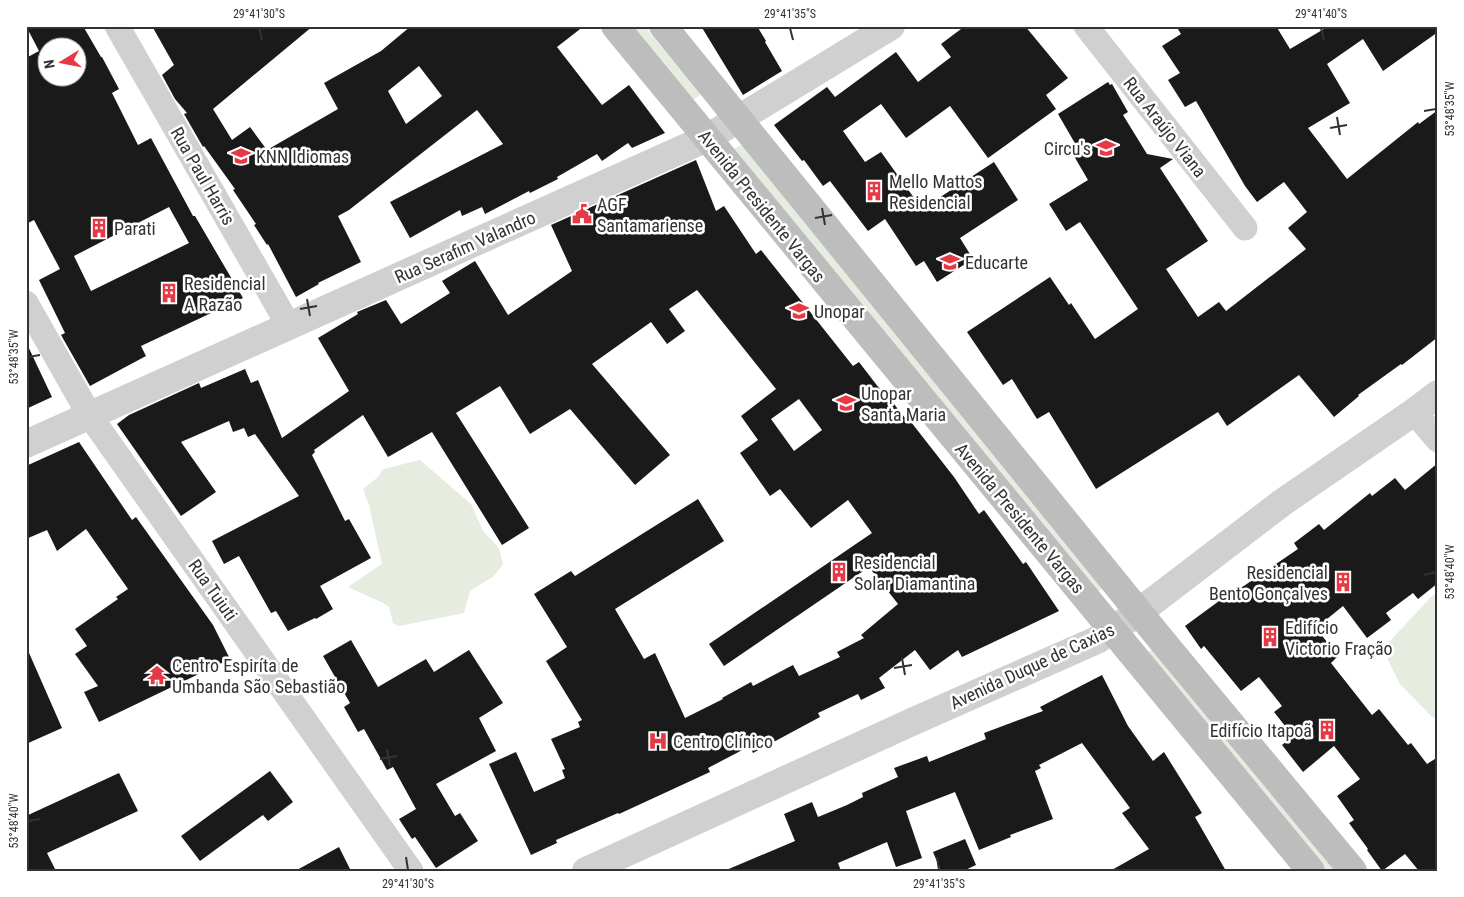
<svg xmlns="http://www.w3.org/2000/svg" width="1464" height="897" font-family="'Roboto Condensed',sans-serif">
  <rect width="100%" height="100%" fill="#fff"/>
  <path fill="#e6ecdf" d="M630,26H644L701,94L692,101Z
    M742,144L1105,586L1096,594L733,150Z
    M420,460L471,504L483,531L499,548L503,564L494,576L470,591L464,613L399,626L393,623L389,607L383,603L348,587L382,564L369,505L363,489L378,477L383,469Z
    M1438,593V719L1432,717L1400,684L1388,660L1389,642L1432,596Z
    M1155,648L1339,871H1326L1145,654Z"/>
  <path fill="#1a1a1a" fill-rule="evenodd" d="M26,26H83L101,57H102L119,89L112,93L138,145L151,138L193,216H195L243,298L141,346L146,356L90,386L61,335L65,333L39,280L60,269L34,220L26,224V58L39,51ZM48,48H78V78H48ZM169,207L189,243L91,291L74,256Z
    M152,26H313L213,109L232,140L250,127L267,150L338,109L324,83L381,51L411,26H584L557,47L602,105L629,85L665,133L632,148L628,143L602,161L597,154L557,177L558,179L530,193L529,191L485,214L482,207L462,216L460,210L410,238L390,202L503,144L477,110L349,210L338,216L361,262L318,283L319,284L296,297L268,244L267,245L254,225L256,224L233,190L235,189L204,146L203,147L184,114L187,113L175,99L162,75L174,65ZM419,66L442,96L406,124L388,91Z
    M701,26H757L766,41L765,42L782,71L743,95Z
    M965,26H1025L1068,78L1046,95L1056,109L988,158L950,106L906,138L881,104L843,131L865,162L881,152L922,209L994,162L1018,200L960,238L973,259L937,282L924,261L916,266L885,219L868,231L830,181L823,186L804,160L802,161L774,125L827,87L835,97L896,52L918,82L951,57L941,44Z
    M1176,26H1276L1290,49L1329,26H1438V32L1383,71L1363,39L1327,64L1350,103L1308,128L1347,179L1418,122L1419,124L1438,110V337L1402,365L1401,364L1358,395L1359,396L1334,417L1299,375L1227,426L1218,412L1096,489L1049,412L1037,419L1012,379L1003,385L967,332L1050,277L1069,305L1071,303L1095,339L1138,309L1080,222L1066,231L1049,204L1088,180L1074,156L1080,152L1058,114L1108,82L1110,85L1112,84L1128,112L1123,115L1147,154L1173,159L1160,168L1208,241L1166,269L1198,317L1219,302L1226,311L1306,249L1288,228L1307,212L1284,182L1257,202L1245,186L1196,101L1185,107L1168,80L1180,73L1162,46L1181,34Z
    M696,160L716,211L724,206L756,254L761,250L853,366L859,362L892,405L894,404L909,423L911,422L954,477L979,514L984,510L1023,564L1026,562L1059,611L962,657L958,650L930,670L915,650L879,678L885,688L861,700L858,694L818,713L820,717L753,753L750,746L708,768L710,772L619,814L618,813L556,840L557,843L531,855L489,764L516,752L534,792L565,778L562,770L565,769L551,739L580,727L578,722L582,720L546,661L567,647L534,594L571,571L575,576L698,499L724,541L615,609L644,659L655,653L685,718L723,699L722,698L751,682L753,686L793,665L799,676L840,657L837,652L864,638L861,635L898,604L869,567L724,666L709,644L872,533L848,500L811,528L780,489L770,496L740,453L758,440L741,416L776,389L697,290L669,309L685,331L667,344L651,322L592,364L670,455L635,485L570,409L530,434L500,386L456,413L529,528L502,545L432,432L388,457L363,415L314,450L315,452L312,455L345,521L349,519L371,558L320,586L333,609L316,619L315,618L288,631L276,611L271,613L239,556L224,564L212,541L299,496L255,434L248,437L244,428L233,432L229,421L181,442L216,492L181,516L117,424L129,415L199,383L201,388L245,369L251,383L258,380L282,438L349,391L318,338L358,314L357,312L386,300L401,324L450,293L442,281L475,261L508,315L572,271L551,225ZM799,399L822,430L794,451L771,419Z
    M26,342L52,397L26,409Z
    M79,442L132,520L136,517L213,625L230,659L99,722L84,692L98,686L75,654L87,646L75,629L118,599L116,597L128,589L86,529L57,551L47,530L26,539V466Z
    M1438,463V583L1418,599L1413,593L1386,613L1391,620L1367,638L1343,606L1316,628L1338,656L1331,663L1372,715L1379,709L1408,745L1411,743L1427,764L1438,757V871H1419L1405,854L1382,871L1367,850L1368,849L1349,823L1354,820L1337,796L1360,779L1334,746L1303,772L1282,745L1293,736L1274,712L1282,706L1259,677L1241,691L1204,646L1201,649L1185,626L1234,590L1235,592L1298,549L1294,543L1319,524L1324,530L1370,493L1372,496L1395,478L1405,490Z
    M351,640L378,687L426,659L434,672L469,650L503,703L479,718L496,751L436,784L455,816L460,813L478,841L436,868L415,837L412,839L399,819L416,809L393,767L387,770L364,729L358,732L344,707L350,703L323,656Z
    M26,646L62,728L26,744Z
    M1102,675L1128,726L1153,761L1164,752L1202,813L1195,817L1226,871H1110L1149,849L1122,813L1130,808L1082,743L1039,765L1041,768L1035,771L1053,819L1010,835L1011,837L979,850L955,792L906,811L922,858L896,867L887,842L838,863L841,871H724L795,841L784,814L812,802L818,817L847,805L863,797L862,793L898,777L894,768L927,756L929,762L986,739L984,733L1043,711L1040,707Z
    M270,771L293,802L268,821L263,815L200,861L181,836Z
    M119,773L138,811L47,853L56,871H26V816Z
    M965,839L976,865L963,871H941L933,852Z
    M339,847L351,871H295Z"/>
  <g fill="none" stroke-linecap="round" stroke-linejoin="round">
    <path stroke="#d0d0d0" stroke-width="25" d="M117,26L289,326
      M1086,26L1245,228
      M26,303L90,416L411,871
      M1414,412L1438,440"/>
    <path stroke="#d0d0d0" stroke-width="28" d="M26,444L707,138L891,26
      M586,871L914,721L1097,640L1139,612L1283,502L1414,412L1438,394"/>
    <path stroke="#bdbdbd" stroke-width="28" d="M615,26L1311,871
      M663,26L1163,642L1353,871"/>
  </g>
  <path fill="none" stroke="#333" stroke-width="2" d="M259,28L262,40M790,28L793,40M1321,28L1324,40M1424,111L1436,109M1337,117L1340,135M1330,128L1347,125M822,208L825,225M815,218L832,215M307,299L310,316M300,309L317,306M28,357L40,355M1424,575L1436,572M902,658L905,675M894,668L912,665M387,749L390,766M380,759L397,756M28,821L40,819M406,857L408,870M937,857L939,870"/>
  <defs>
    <symbol id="school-bare" viewBox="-9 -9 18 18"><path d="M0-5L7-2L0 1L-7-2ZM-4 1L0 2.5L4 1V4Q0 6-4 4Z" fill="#e63946" stroke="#fff" stroke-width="2.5" paint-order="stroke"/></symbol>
    <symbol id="building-bare" viewBox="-9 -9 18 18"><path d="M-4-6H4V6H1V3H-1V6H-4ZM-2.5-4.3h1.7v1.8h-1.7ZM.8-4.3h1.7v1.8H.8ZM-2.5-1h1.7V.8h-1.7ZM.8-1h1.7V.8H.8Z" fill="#e63946" stroke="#fff" stroke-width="2.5" paint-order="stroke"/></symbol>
    <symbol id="civic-bare" viewBox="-9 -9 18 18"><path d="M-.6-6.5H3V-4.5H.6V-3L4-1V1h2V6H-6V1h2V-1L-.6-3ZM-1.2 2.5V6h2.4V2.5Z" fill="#e63946" stroke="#fff" stroke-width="2.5" paint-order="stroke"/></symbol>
    <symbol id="university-bare" viewBox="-9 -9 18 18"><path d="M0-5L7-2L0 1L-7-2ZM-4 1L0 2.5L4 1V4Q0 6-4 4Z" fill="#e63946" stroke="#fff" stroke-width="2.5" paint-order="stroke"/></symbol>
    <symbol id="temple-bare" viewBox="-9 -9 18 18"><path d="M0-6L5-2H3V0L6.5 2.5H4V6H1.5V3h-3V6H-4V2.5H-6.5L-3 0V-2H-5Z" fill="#e63946" stroke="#fff" stroke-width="2.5" paint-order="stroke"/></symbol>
    <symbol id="hospital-bare" viewBox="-9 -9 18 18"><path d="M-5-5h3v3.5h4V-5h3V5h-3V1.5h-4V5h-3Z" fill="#e63946" stroke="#fff" stroke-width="2.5" paint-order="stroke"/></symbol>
  </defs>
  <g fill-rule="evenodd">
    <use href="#school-bare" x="1092" y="134" width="28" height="28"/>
    <use href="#school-bare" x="227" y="142" width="28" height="28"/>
    <use href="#building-bare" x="860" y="177" width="28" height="28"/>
    <use href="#civic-bare" x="568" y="200" width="28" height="28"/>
    <use href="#building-bare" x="85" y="214" width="28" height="28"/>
    <use href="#school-bare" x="936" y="248" width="28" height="28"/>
    <use href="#building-bare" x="155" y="279" width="28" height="28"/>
    <use href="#university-bare" x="785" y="297" width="28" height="28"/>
    <use href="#university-bare" x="832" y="389" width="28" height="28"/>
    <use href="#building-bare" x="825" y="558" width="28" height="28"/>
    <use href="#building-bare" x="1329" y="568" width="28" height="28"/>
    <use href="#building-bare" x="1256" y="623" width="28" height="28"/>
    <use href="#temple-bare" x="143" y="661" width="28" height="28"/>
    <use href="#building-bare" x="1313" y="716" width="28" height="28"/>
    <use href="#hospital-bare" x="644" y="727" width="28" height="28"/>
  </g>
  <g text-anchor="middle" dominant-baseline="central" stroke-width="5" stroke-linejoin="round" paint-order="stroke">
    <g font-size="18" fill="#333" stroke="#fff">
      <text transform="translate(1165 127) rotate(52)">Rua Araújo Viana</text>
      <text transform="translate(203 176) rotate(60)">Rua Paul Harris</text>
      <text transform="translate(762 206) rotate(51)">Avenida Presidente Vargas</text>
      <text transform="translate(465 247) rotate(-24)">Rua Serafim Valandro</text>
      <text transform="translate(1020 518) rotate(50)">Avenida Presidente Vargas</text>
      <text transform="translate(213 590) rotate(55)">Rua Tuiuti</text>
      <text transform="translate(1032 666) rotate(-25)">Avenida Duque de Caxias</text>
    </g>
    <g font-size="18" fill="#333" stroke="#fff" text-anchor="start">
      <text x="1091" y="148" text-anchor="end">Circu's</text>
      <text x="256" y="156">KNN Idiomas</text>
      <text x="889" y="181">Mello Mattos<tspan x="889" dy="21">Residencial</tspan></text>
      <text x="597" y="204">AGF<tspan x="597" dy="21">Santamariense</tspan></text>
      <text x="114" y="228">Parati</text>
      <text x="965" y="262">Educarte</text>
      <text x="184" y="283">Residencial<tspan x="184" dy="21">A Razão</tspan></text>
      <text x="814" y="311">Unopar</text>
      <text x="861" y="393">Unopar<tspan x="861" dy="21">Santa Maria</tspan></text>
      <text x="854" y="562">Residencial<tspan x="854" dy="21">Solar Diamantina</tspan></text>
      <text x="1328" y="572" text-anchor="end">Residencial<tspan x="1328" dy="21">Bento Gonçalves</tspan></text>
      <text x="1285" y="627">Edifício<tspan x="1285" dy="21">Victorio Fração</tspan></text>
      <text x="172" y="665">Centro Espiríta de<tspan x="172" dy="21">Umbanda São Sebastião</tspan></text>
      <text x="1312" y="730" text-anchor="end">Edifício Itapoã</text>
      <text x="673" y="741">Centro Clínico</text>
    </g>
  </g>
  <rect width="1464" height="897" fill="none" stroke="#ffffff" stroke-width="55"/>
  <g transform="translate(62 62) rotate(260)"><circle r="24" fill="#ffffff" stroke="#adadad"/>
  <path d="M0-4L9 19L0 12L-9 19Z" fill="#e63946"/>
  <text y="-8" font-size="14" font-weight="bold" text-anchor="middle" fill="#333333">N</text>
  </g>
  <rect x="28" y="28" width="1408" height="842" fill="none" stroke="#333" stroke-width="2"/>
  <g font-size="12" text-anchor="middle" fill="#333">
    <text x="259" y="18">29°41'30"S</text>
    <text x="790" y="18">29°41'35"S</text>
    <text x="1321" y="18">29°41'40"S</text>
    <text transform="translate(1450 109) rotate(-90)" y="4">53°48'35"W</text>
    <text transform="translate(14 357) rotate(-90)" y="4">53°48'35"W</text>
    <text transform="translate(1450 572) rotate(-90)" y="4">53°48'40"W</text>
    <text transform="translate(14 821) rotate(-90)" y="4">53°48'40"W</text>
    <text x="408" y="888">29°41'30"S</text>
    <text x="939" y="888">29°41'35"S</text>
  </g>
</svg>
